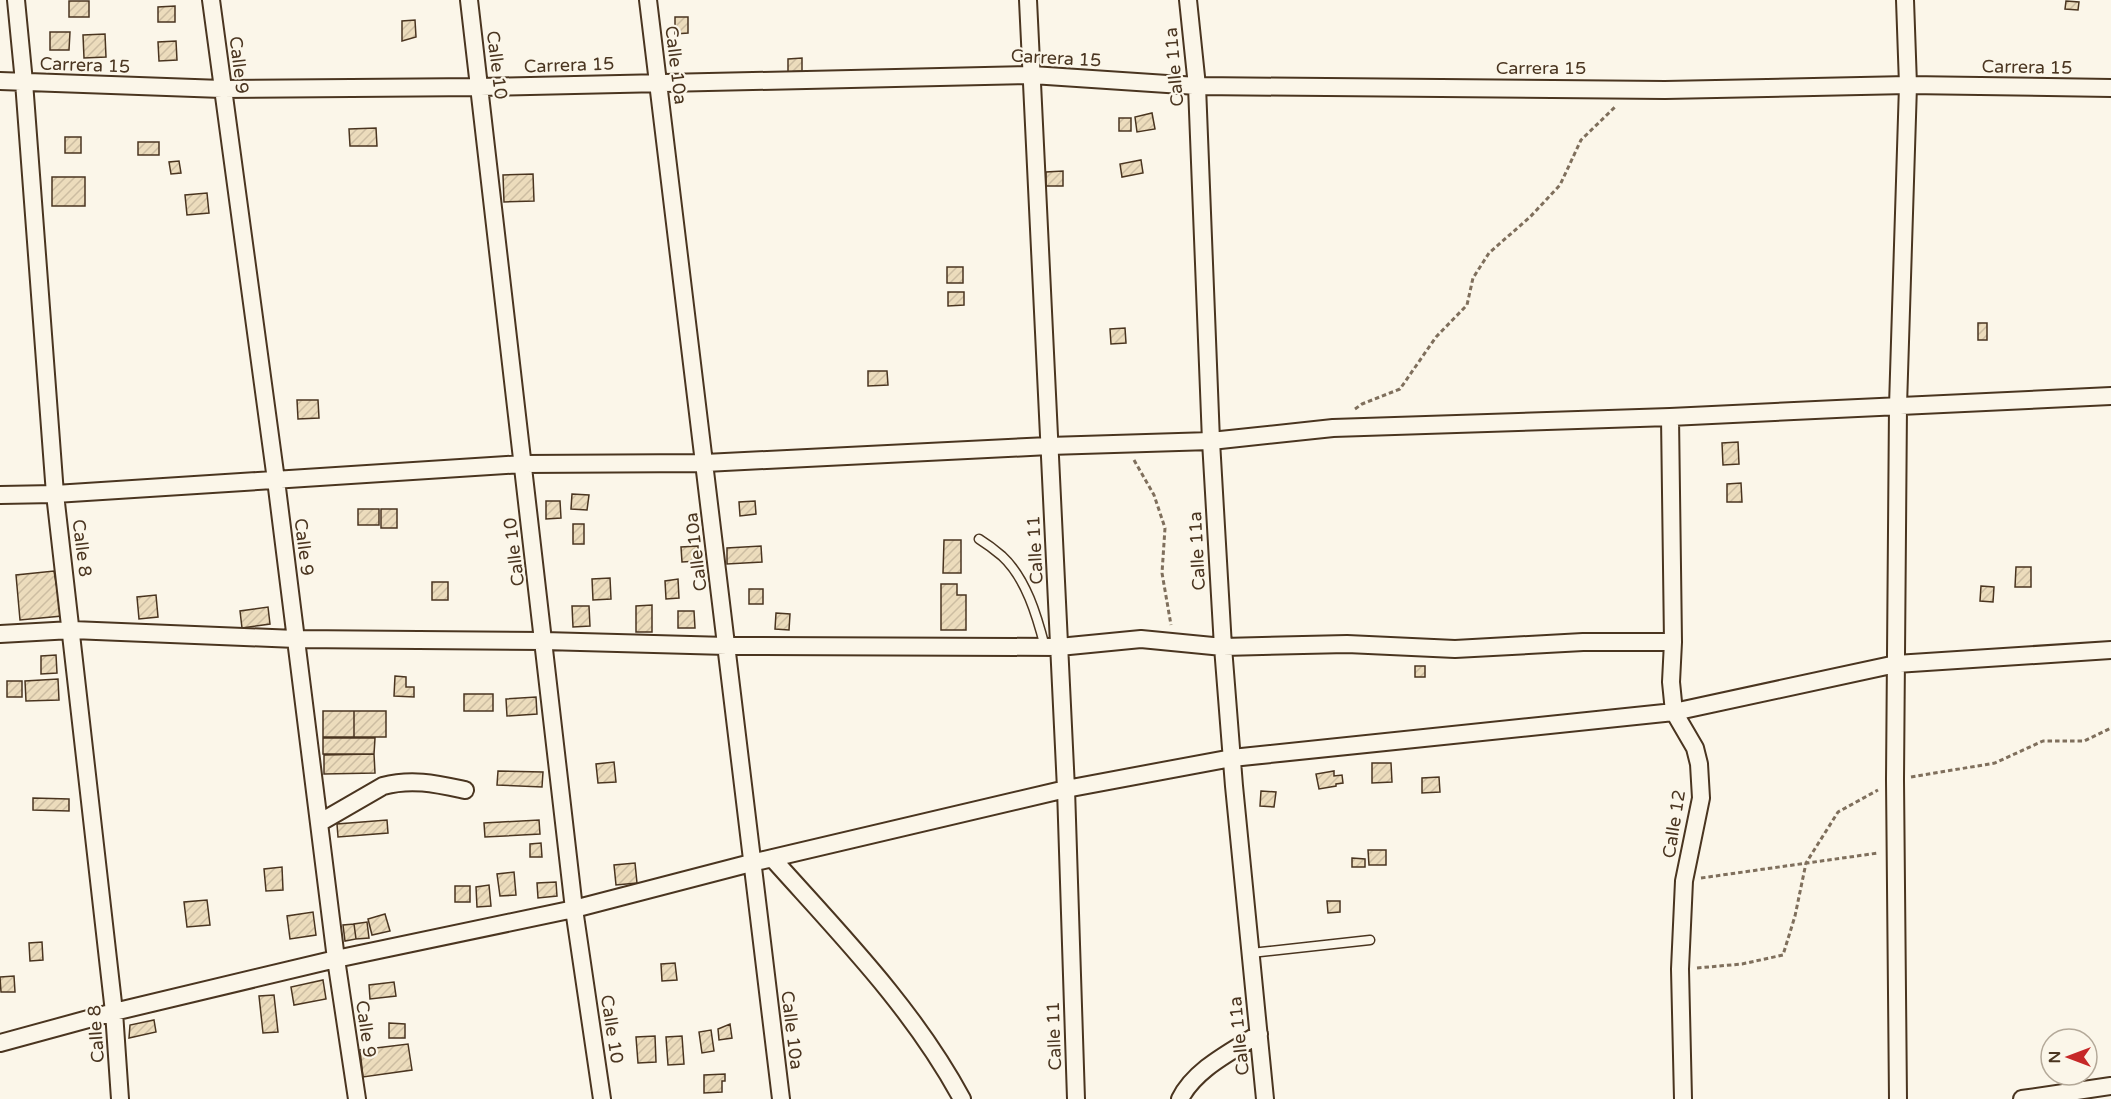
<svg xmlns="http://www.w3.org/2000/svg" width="2111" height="1099" font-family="'Varela Round',sans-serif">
  <defs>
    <pattern id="building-hatch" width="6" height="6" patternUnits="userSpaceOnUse" patternTransform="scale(1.5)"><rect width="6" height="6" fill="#ecdcbc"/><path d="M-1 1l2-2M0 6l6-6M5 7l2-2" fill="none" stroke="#ccbda1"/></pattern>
  </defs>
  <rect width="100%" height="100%" fill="#fbf6e9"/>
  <path fill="url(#building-hatch)" stroke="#4a3520" stroke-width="1.5" d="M69,1H89V17H69Z
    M2066,1L2079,2L2078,10L2065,9Z
    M175,6V22H158V7Z
    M675,17H688V33L675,34Z
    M415,20L416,37L402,41V21Z
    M50,32H70L69,50H50Z
    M105,34L106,57L84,58L83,35Z
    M176,41L177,60L159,61L158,42Z
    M802,58V71L788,72V59Z
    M1152,113L1155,129L1137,132L1135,117Z
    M1119,118H1131V131H1119Z
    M376,128L377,146H350L349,129Z
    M65,137H81V153H65Z
    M138,142H159V155H138Z
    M1141,160L1143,173L1122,177L1120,164Z
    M179,161L181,173L171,174L169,162Z
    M1063,171V186H1046V172Z
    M533,174L534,201L504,202L503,175Z
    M52,177H85V206H52Z
    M207,193L209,213L187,215L185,195Z
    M947,267H963V283H947Z
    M948,292H964V305L948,306Z
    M1978,323H1987V340H1978Z
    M1125,328L1126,343L1111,344L1110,329Z
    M868,371H887L888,385L868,386Z
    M297,400H318L319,418L298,419Z
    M1738,442L1739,464L1723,465L1722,443Z
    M1741,483L1742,502H1727V484Z
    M572,494L589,495L587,510L571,509Z
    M546,501H560L561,518L546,519Z
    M755,501L756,514L740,516L739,502Z
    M358,509H379V525H358Z
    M381,509H397V528H381Z
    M573,524H584V544H573Z
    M944,540H961V573H943Z
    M698,546V561L682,562L681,547Z
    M761,546L762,562L727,564V548Z
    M2016,567H2031V587H2015Z
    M54,571L62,616L20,620L16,575Z
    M610,578L611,599L593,600L592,579Z
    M678,579L679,598L666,599L665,581Z
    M432,582H448V600H432Z
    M941,584H957V595H966V630H941Z
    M1981,586L1994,587L1993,602L1980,601Z
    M749,589H763V604H749Z
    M156,595L158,617L139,619L137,597Z
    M652,605V632H636V606Z
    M572,606H589L590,626L573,627Z
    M268,607L270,624L242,628L240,611Z
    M678,611H694L695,628H678Z
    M776,613L790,614L789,630L775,629Z
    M56,655L57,673L41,674V656Z
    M1415,666H1425V677H1415Z
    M395,676L406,677V687H414V697L394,696Z
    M58,679L59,700L26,701L25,681Z
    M7,681H22V697H7Z
    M464,694H493V711H464Z
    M536,697L537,714L507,716L506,699Z
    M323,711H354V737H323Z
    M354,711H386V737H354Z
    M323,738H375L374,754H323Z
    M374,754L375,773L324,774V755Z
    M614,762L616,782L598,783L596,764Z
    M1372,763H1391L1392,782L1372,783Z
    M498,771L543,772L542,787L497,785Z
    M1334,771V776L1342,775L1343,783L1336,784V786L1319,789L1316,774Z
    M1439,777L1440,792L1422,793V778Z
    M1261,791L1276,792L1274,807L1260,806Z
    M33,798L69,799V811L33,810Z
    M387,820L388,833L338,837L337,824Z
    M539,820L540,834L485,837L484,823Z
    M541,843L542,857H530V844Z
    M1368,850H1386V865H1369Z
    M1352,858L1365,859V867H1352Z
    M635,863L637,883L616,885L614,865Z
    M282,867L283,890L266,891L264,869Z
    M514,872L516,895L500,896L497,874Z
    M556,882L557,896L538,898L537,883Z
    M489,885L491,906L477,907L476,887Z
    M455,886H470V902H455Z
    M207,900L210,925L187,927L184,902Z
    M1327,901H1340V912L1328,913Z
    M313,912L316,935L290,939L287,916Z
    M385,914L390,931L372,935L368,919Z
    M367,922L369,938L356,939L354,924Z
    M354,924L356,939L345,941L343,925Z
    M42,942L43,960L30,961L29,943Z
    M675,963L677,980L662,981L661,964Z
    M14,976L15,992H1L0,977Z
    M323,980L326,999L294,1005L291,987Z
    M394,982L396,996L370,999L369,985Z
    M274,995L278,1032L263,1033L259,996Z
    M154,1020L156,1032L129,1038L130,1025Z
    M389,1023L405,1024V1038H389Z
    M730,1024L732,1038L719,1040L718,1029Z
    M711,1030L714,1051L702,1053L699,1032Z
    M655,1036L656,1062L638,1063L636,1037Z
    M682,1036L684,1064L668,1065L666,1037Z
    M408,1044L412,1070L363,1077L360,1050Z
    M725,1074V1081H722V1092L704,1093V1075Z"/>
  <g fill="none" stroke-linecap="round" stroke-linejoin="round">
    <defs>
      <path id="lane" d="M979,539C987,544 995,550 1002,556C1026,578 1037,616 1045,647
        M1251,953L1370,940"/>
      <path id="street" d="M16,0L24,82L55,494L114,1012L120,1099
        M211,0L276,480L336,959L357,1099
        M469,0L574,909L602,1099
        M648,0L781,1099
        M1028,0L1066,789L1076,1099
        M1188,0L1197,86L1211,441L1223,647L1234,786L1265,1099
        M0,81L222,89L481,87L1032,75L1197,86L1665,90L1908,85L2111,88
        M1670,417L1673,642L1671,682L1674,712L1695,748L1699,764L1701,798L1684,881L1680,969L1683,1099
        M0,495L55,494L523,464L705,463L1049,446L1211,441L1333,428L1670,417L2111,396
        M0,634L72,630L296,639L544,641L727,646L1059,647L1141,639L1223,647L1347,644L1455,649L1583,642H1673
        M319,823L383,786C412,778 437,784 465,790
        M772,858C840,934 913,1008 962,1099
        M0,1043L114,1012L336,959L574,909L751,863L1066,789L1232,758L1674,712L1896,664L2111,650
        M1180,1099C1195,1069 1231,1052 1259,1034
        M1898,1099L1895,780L1898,406L1908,85L1905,0
        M2022,1099L2111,1086"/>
    </defs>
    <use href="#lane" stroke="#4a3520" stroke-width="11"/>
    <use href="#street" stroke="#4a3520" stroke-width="20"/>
    <path stroke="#7f6f5c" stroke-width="3" stroke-dasharray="4.5 3" stroke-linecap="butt" d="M1355,409L1362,404L1400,389L1436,337L1467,305L1473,278L1489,253L1530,217L1560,185L1581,140L1615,107
      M1134,460L1154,495L1165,528L1162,573L1171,625
      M1911,777L1995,763L2043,741H2084L2111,728
      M1701,878L1878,853
      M1697,968L1742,964L1783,955L1795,916L1806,863L1838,812L1878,790"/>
    <use href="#lane" stroke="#fbf6e9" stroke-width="8"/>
    <use href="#street" stroke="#fbf6e9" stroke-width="16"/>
  </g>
  <g text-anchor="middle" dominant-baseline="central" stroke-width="4.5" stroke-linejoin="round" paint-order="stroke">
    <g font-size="18" fill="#4a3520" stroke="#fbf6e9">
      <text transform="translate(1056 58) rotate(3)">Carrera 15</text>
      <text transform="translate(85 65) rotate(2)">Carrera 15</text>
      <text transform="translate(239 65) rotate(83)">Calle 9</text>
      <text transform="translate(497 65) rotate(83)">Calle 10</text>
      <text transform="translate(569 65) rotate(-2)">Carrera 15</text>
      <text transform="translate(676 65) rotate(83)">Calle 10a</text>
      <text transform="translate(1174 67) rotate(-95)">Calle 11a</text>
      <text transform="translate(2027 67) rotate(1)">Carrera 15</text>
      <text x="1541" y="68">Carrera 15</text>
      <text transform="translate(304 547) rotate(83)">Calle 9</text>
      <text transform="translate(82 548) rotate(83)">Calle 8</text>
      <text transform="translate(1035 550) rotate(-93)">Calle 11</text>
      <text transform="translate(1197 551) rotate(-93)">Calle 11a</text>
      <text transform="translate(514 552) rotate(-97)">Calle 10</text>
      <text transform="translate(696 552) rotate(-97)">Calle 10a</text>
      <text transform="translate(1674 824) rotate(-81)">Calle 12</text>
      <text transform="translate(366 1029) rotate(82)">Calle 9</text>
      <text transform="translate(612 1029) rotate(81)">Calle 10</text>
      <text transform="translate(792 1030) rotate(83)">Calle 10a</text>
      <text transform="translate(96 1034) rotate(-94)">Calle 8</text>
      <text transform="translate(1054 1036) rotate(-92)">Calle 11</text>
      <text transform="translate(1239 1036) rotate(-96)">Calle 11a</text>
    </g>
  </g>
  <g transform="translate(2069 1057) rotate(270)"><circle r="28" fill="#fbf6e9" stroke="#b4a999" stroke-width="1.5"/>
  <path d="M0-4.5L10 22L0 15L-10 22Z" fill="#c62828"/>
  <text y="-9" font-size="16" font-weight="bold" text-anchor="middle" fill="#4a3520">N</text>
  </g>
</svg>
